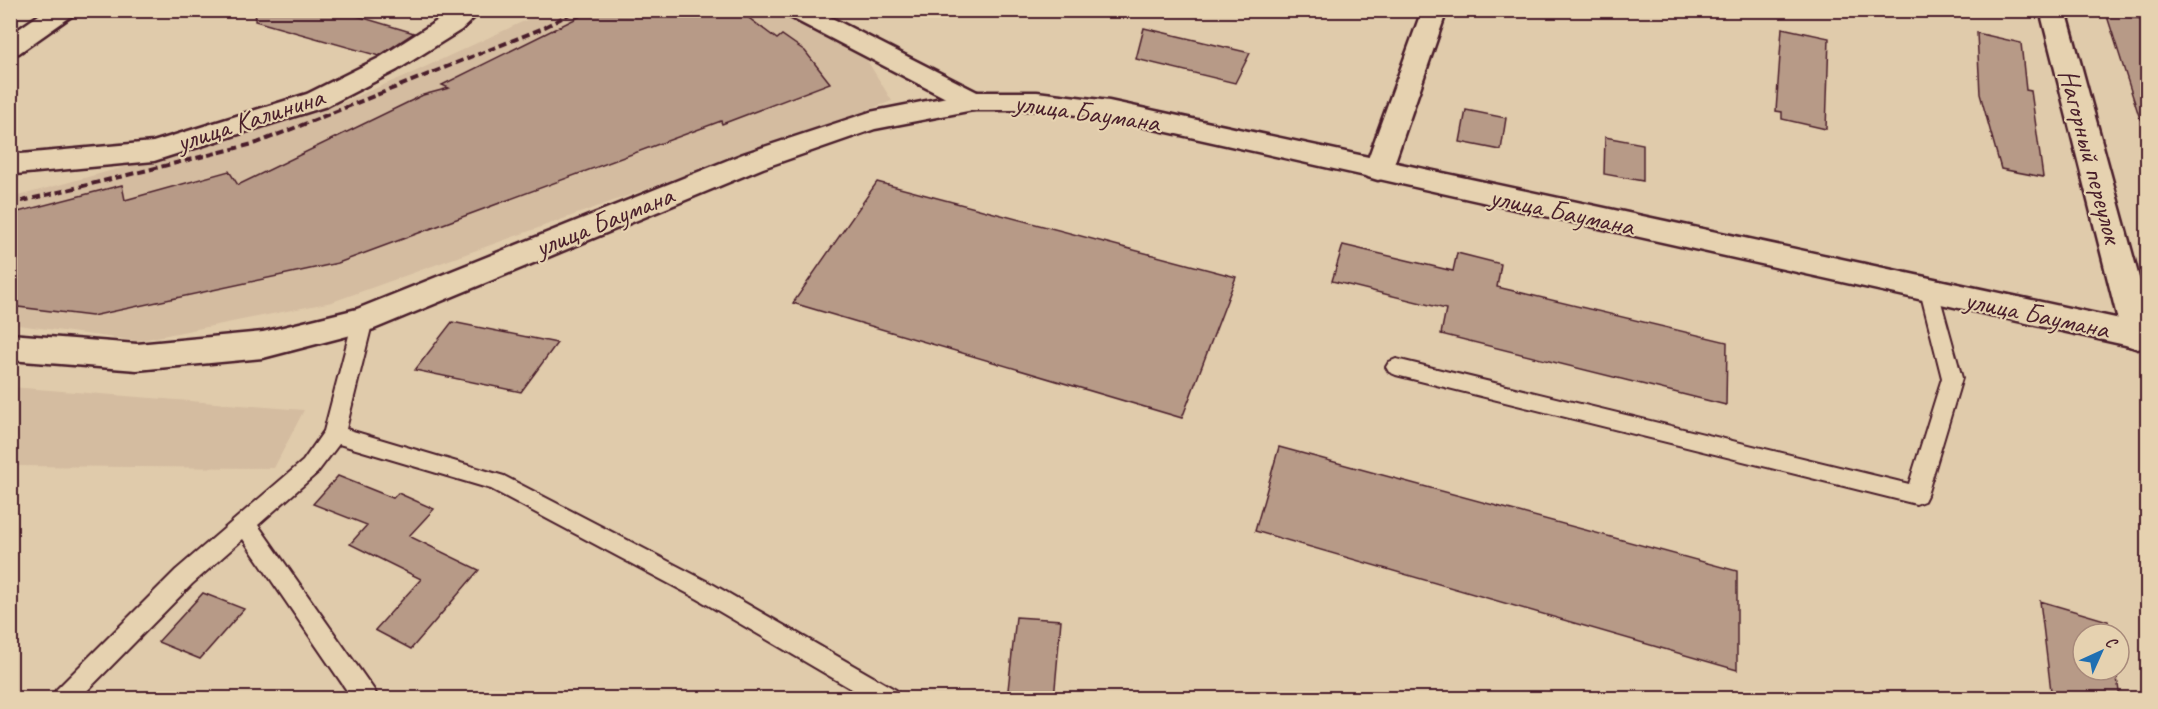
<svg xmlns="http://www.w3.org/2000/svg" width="2158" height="709" font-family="Caveat,sans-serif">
  <rect width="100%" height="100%" fill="#e0cbab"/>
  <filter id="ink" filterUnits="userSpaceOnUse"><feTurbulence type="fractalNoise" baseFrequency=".0167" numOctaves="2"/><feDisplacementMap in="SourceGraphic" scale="12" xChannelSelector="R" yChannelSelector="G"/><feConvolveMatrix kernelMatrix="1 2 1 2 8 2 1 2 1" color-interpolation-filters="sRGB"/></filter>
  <g filter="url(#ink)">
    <path fill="#d4bca0" d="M546,11H776L865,57L892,101L332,302L137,341L11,324V198L245,134L343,102L412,73Z
      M10,387H11L304,410L274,468L11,466Z"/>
    <path fill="#b79a87" stroke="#4a1f2b" stroke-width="1.5" d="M256,10H337L414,33L379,56L255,21Z
      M593,10H738L777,39L782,35L805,51L830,83L722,124L721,121L338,263L92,316L10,306V214L122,185L125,200L229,171L238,185L423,95L449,88L442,85Z
      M2106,13L2148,20V118L2140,119Z
      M1144,28L1250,53L1235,83L1136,59Z
      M1782,28L1829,38L1826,129L1782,119V112L1776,111Z
      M1977,33L2021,43L2026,90L2031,91L2043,177L2001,169L1980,94Z
      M1466,110L1506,118L1501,150L1460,142Z
      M1605,137L1643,144V181L1604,174Z
      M877,182L1236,277L1182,418L793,303Z
      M1343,245L1453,271L1457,253L1501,264L1497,287L1727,342L1726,405L1441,334L1446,309L1332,281Z
      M452,322L557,343L521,392L415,370Z
      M1279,447L1737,571V670L1255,531Z
      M338,476L393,498L398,493L434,509L409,536L479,570L411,649L375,630L421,579L350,544L367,525L313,504Z
      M203,593L244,609L200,659L158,642Z
      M2040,601L2108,621L2110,634H2083V670H2116L2120,699H2052Z
      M1016,617L1061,620L1054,699H1007Z"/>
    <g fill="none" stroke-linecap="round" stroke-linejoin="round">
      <defs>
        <path id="service" d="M1929,284L1936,286L1938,291L1962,378L1927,495L1924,501L1916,504L1396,375L1389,372L1386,367L1389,362L1396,359L1909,484L1942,378L1920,291L1922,286Z
          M363,313L370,315L373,320L346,429L504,476L714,585L896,690L900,698H867L698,599L491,489L339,444L317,473L258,525L374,690L378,698H352L243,539L192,584L80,698H52L56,690L176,570L303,461L324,431L353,320L356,315Z"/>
        <path id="minor" d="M454,10H482L461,30L397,70L327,106L154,161L16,174L10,172V150L21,154L153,142L307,94L379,58Z
          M783,10H816L983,95L987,101L983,107L973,110L963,107L786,15Z
          M1422,10H1447L1392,170L1388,177L1378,180L1368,177L1364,170Z
          M2040,10H2066L2148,311V345L2138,349L2126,345L2122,336Z"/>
        <path id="secondary" d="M46,10H76L73,15L19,53L10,55V35Z
          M973,92H1037L1109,101L2148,325V350L1109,119L1037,110H973L875,129L763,168L374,329L263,358L137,370L10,360V334L137,344L263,332L357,309L743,154L870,112Z"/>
      </defs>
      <use href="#service" stroke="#4a1f2b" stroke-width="4"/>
      <use href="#minor" stroke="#4a1f2b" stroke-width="5"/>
      <use href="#secondary" stroke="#4a1f2b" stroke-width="5"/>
      <use href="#service" fill="#e6d2b0" fill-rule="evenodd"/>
      <use href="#minor" fill="#e6d2b0" fill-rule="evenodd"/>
      <use href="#secondary" fill="#e6d2b0" fill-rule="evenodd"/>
      <path stroke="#4a1f2b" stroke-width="4" stroke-dasharray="8 4" stroke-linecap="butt" d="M10,204L257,143L541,29L577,10"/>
    </g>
  </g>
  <g text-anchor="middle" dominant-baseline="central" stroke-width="4.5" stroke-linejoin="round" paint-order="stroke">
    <g font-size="28" fill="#4a1f2b" stroke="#e6d2b0">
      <text transform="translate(1087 112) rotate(8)">улица Баумана</text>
      <text transform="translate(250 119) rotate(-18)">улица Калинина</text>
      <text transform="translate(2091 156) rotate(75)">Нагорный переулок</text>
      <text transform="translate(1562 211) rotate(12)">улица Баумана</text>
      <text transform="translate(604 221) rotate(-22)">улица Баумана</text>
      <text transform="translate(2037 314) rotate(12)">улица Баумана</text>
    </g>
  </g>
  <rect width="2158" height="709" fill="none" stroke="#e6d2b0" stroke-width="36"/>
  <rect x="18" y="18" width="2122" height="673" fill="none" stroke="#4a1f2b" stroke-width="2" filter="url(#ink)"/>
  <g transform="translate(2101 652) rotate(45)"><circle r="28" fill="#e6d2b0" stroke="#a88a7b" stroke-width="1.5"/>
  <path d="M0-4.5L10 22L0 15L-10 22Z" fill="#1f6fb2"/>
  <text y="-9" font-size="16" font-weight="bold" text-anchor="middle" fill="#4a1f2b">С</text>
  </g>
</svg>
